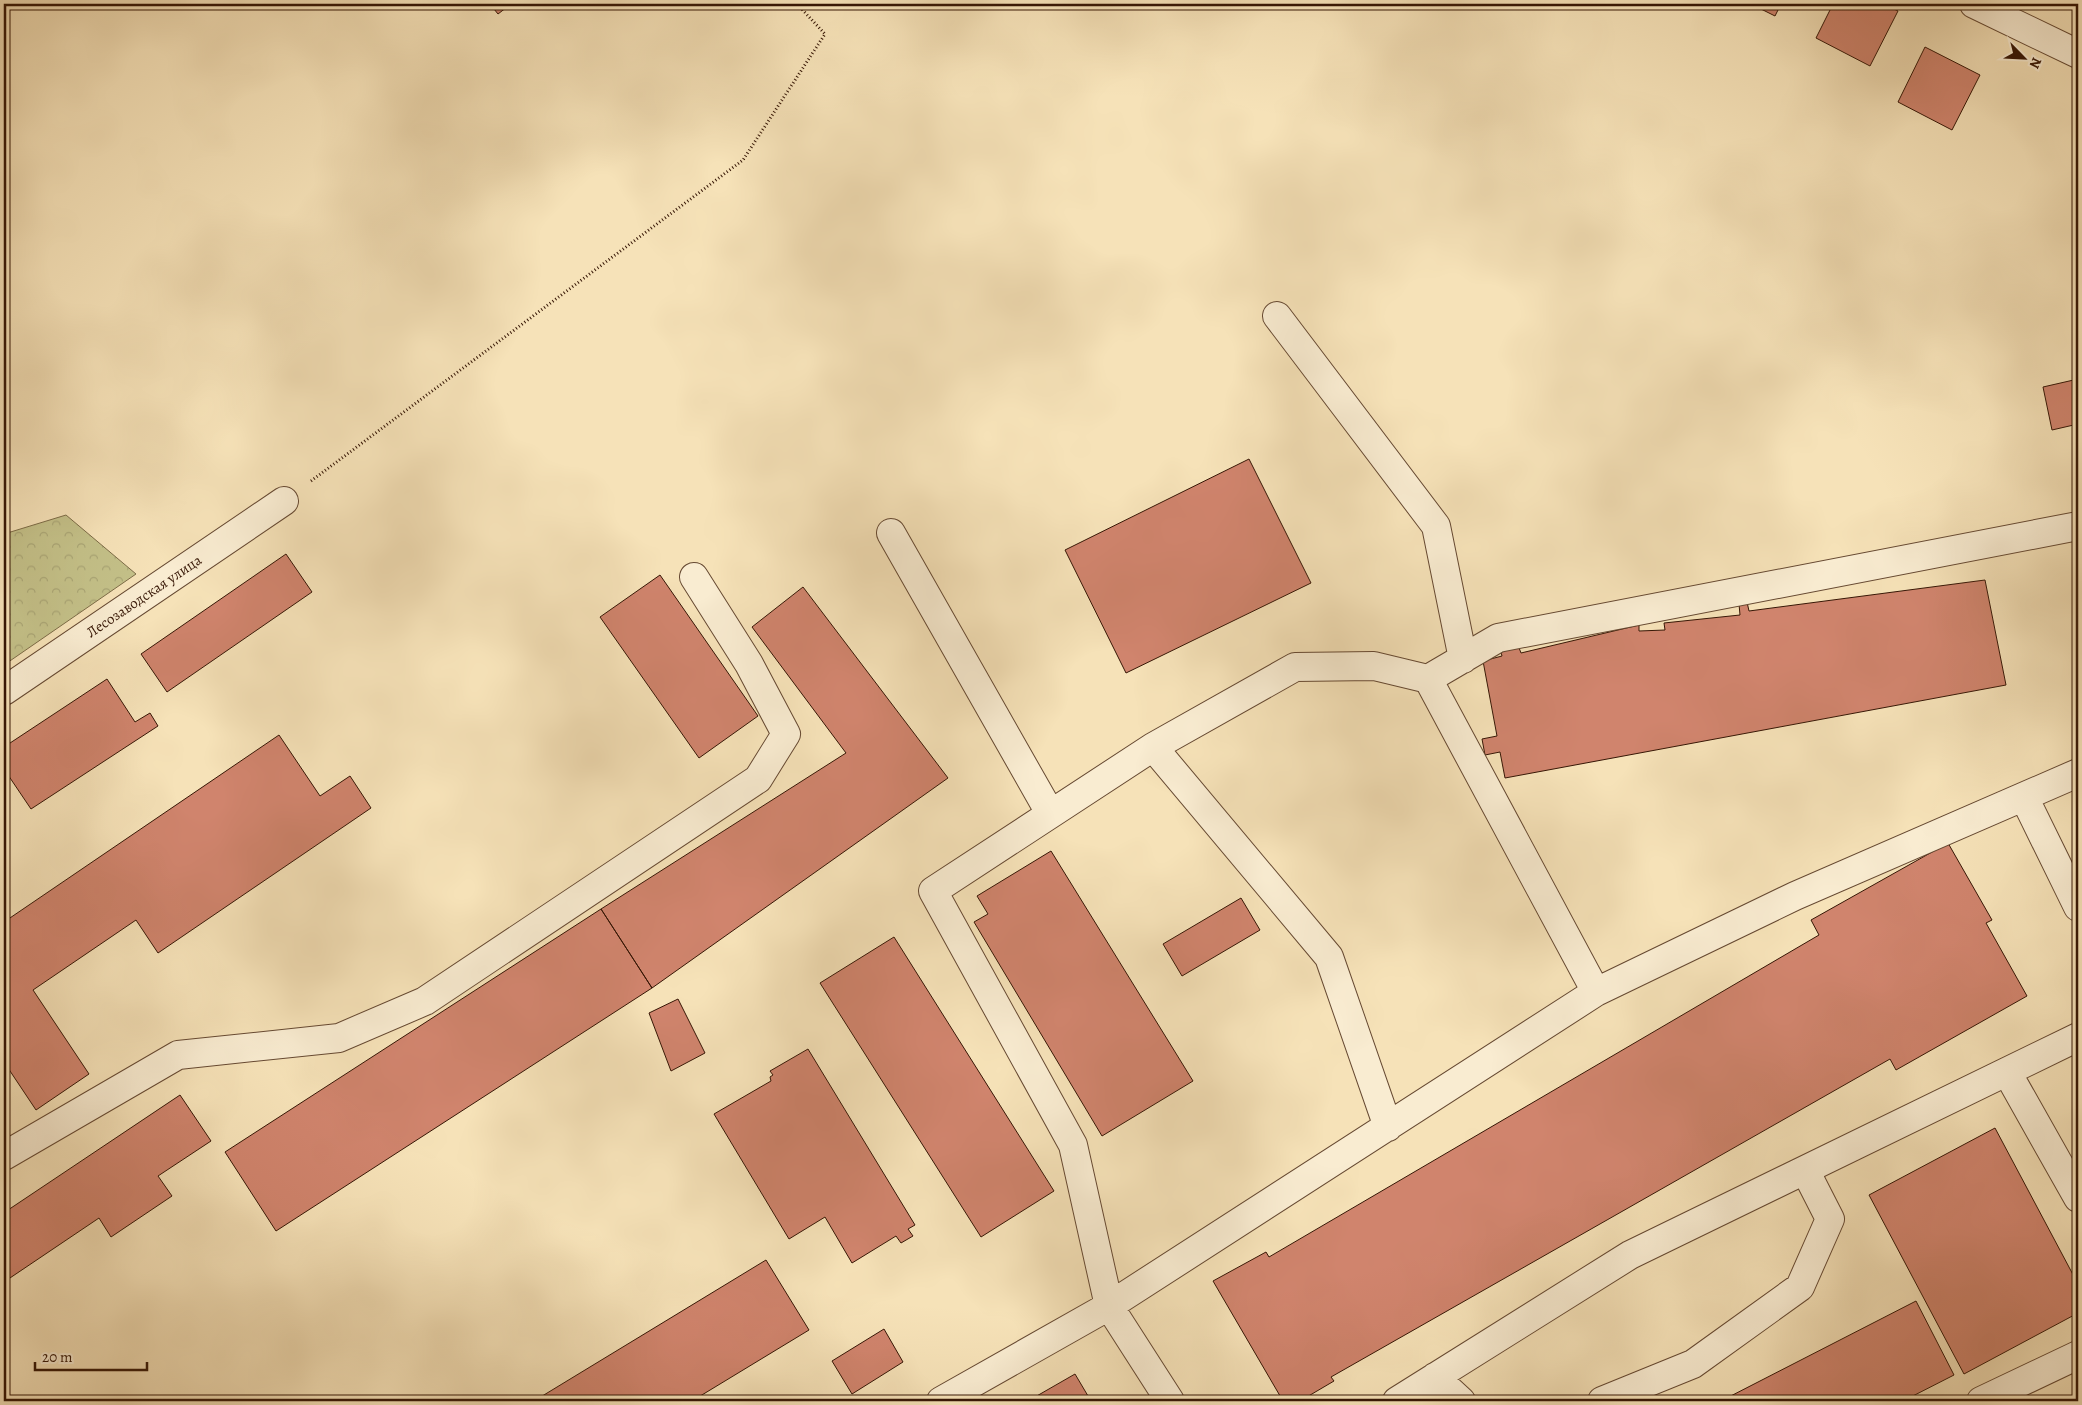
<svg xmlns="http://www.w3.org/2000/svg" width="2082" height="1405" font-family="Alegreya,serif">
  <defs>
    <pattern id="forest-crowns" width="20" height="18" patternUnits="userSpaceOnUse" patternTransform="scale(1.25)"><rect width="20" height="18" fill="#c4c189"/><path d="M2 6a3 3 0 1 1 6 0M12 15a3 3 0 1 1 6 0" fill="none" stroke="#a9a575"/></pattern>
  </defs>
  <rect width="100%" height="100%" fill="#f6e2b8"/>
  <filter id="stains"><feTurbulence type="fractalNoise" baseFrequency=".004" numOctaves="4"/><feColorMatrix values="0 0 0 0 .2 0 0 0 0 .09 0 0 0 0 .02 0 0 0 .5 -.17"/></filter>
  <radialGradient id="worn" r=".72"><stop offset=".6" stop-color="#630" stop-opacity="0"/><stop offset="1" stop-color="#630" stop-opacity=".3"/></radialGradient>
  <path fill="url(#forest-crowns)" stroke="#7d6c47" d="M66,515L136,574L4,665V534Z"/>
  <path fill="#d0846d" stroke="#361605" d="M490,4H511L498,14Z
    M1751,4H1781L1775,16Z
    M1833,4H1884L1898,11L1870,66L1816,38Z
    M1925,47L1980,75L1952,130L1898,102Z
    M2078,379V424L2052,430L2043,387Z
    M1249,459L1311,583L1126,673L1065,550Z
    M286,554L312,592L167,692L141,654Z
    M660,575L758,716L699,758L600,617Z
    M1985,580L2006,685L1505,778L1500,752L1485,755L1482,739L1497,736L1483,661L1502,656L1499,645L1516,640L1521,653L1639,625V631L1665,630L1664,623L1740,615L1739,604L1747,602L1749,611Z
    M803,587L948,778L652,988L601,909L846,753L752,627Z
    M107,679L135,722L150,713L158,726L31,809L4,769V747Z
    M279,735L320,796L350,776L371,808L158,953L136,920L33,990L89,1074L36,1110L4,1062V922Z
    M1948,843L1992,920L1986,923L2027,996L1896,1070L1890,1059L1331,1377L1334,1381L1300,1401H1283L1213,1281L1266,1252L1269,1257L1819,935L1811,920Z
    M1051,851L1193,1081L1102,1136L974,922L988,914L977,896Z
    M1241,898L1260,930L1182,976L1163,944Z
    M601,909L652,988L276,1231L225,1152Z
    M894,937L1054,1191L981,1237L820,983Z
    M678,999L705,1053L671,1071L649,1013Z
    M808,1049L915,1225L908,1229L913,1236L901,1243L896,1236L852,1263L825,1217L789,1239L714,1114L771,1081L770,1077L773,1075L770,1071Z
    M180,1095L211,1141L158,1176L172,1196L111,1237L99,1218L4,1282V1203L8,1210Z
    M1995,1128L2078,1284V1313L1964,1374L1869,1195Z
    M766,1260L809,1330L692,1401H534Z
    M1916,1301L1954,1375L1903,1401H1721Z
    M884,1329L903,1362L852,1394L832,1361Z
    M1075,1374L1091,1401H1028Z"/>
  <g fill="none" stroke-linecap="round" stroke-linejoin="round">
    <defs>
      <path id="minor" d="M1974,4L2078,54
        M1277,316L1436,526L1463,659
        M891,533L1050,813
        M1428,679L1374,666L1295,667L1153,747L933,891L1073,1145L1109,1306L1596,992L1428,679L1498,638L2078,526
        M4,691L284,501
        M1153,747L1329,957L1388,1127
        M2024,797L2078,907
        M1596,992L1795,896L2078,773
        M2007,1072L2078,1198
        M4,1156L178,1055L339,1038L425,1001L758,779L786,734L749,664L694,577
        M1435,1377L1461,1401
        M941,1401L1109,1306L1170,1401
        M1397,1401L1630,1255L2078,1037
        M1602,1401L1693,1364L1800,1287L1830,1219L1805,1170
        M1981,1401L2078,1355"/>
    </defs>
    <use href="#minor" stroke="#664932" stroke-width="30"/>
    <path stroke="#361605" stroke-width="3" stroke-dasharray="1 2.5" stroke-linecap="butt" d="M311,481L743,160L825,34L797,4"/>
    <use href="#minor" stroke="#f9ecd1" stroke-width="28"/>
  </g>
  <g text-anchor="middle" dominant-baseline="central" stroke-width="4.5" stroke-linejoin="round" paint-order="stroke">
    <g font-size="15" fill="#361605" stroke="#f9ecd1">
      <text transform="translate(144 596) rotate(-34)">Лесозаводская улица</text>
    </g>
  </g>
  <rect width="2082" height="1405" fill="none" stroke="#f6e2b8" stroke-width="20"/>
  <rect x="5" y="5" width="2072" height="1395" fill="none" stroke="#361605" stroke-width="2.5"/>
  <rect x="10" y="10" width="2062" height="1385" fill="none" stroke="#361605"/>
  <g transform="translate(2024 58) rotate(114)" stroke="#f9ecd1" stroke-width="4" paint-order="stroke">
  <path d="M0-4L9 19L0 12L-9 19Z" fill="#361605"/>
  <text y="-8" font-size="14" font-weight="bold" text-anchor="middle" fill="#361605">N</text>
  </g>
  <path d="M35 1362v8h112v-8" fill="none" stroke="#361605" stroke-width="2.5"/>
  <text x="42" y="1362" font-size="15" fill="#361605" stroke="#f9ecd1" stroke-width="4" paint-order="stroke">20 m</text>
  <rect width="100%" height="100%" filter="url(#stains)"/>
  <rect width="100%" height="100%" fill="url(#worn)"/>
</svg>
